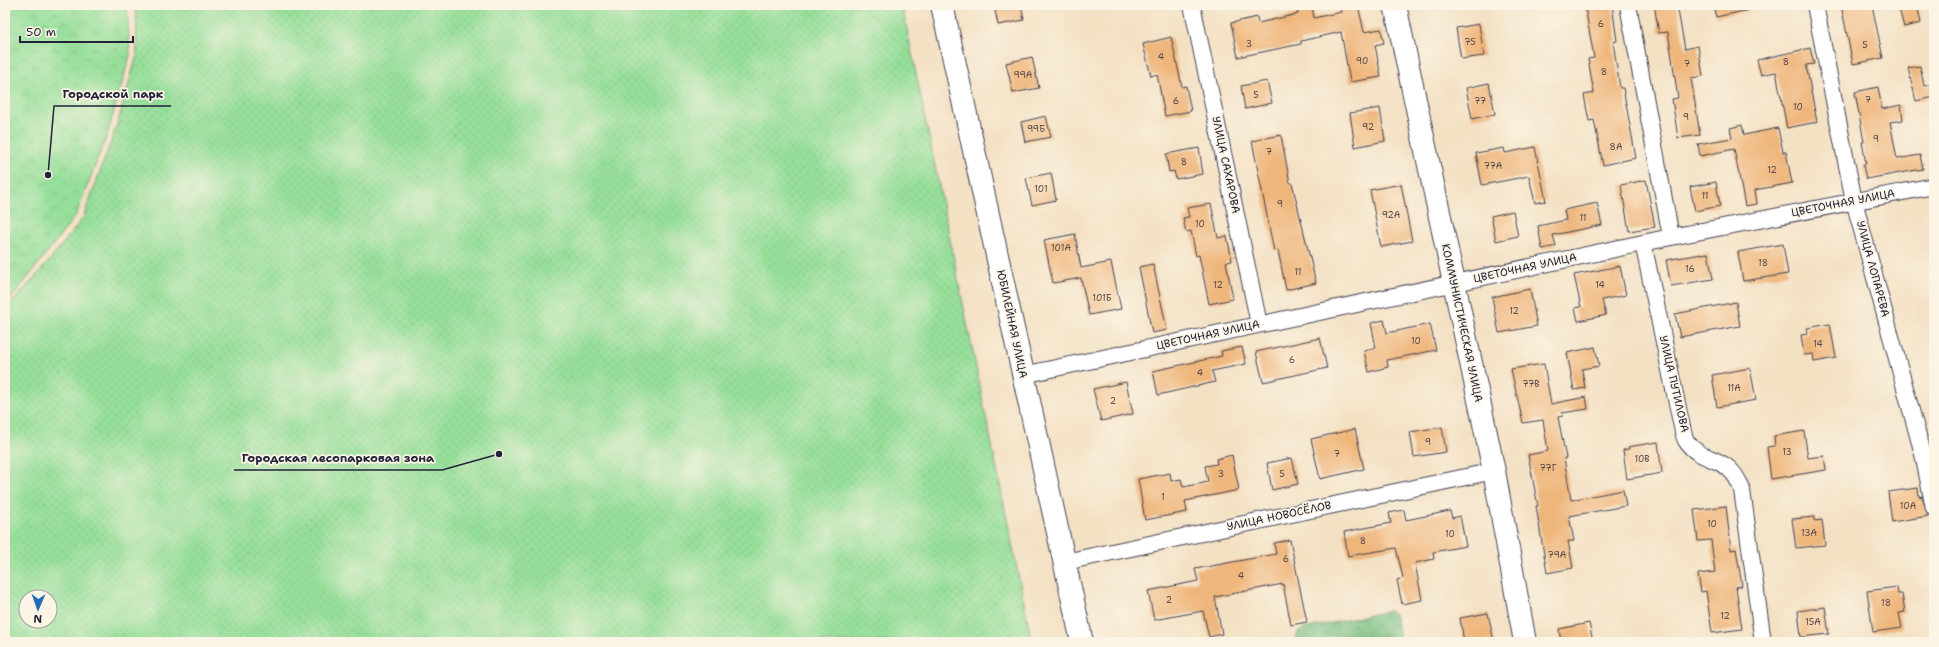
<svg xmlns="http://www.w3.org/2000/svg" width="1939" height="647" font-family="'Shantell Sans',sans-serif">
  <defs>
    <pattern id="forest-crowns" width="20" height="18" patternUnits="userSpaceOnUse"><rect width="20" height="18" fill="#78be82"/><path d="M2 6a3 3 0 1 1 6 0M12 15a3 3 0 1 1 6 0" fill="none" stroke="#629a6c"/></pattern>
    <pattern id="park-crowns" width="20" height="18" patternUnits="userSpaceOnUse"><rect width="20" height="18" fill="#96df9a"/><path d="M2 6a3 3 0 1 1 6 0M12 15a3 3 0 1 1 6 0" fill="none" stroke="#81bf86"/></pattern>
    <pattern id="garden-dots" width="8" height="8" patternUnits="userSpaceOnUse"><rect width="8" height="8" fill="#96df9a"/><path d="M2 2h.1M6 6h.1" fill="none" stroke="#81bf86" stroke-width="1.8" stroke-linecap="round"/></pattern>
  </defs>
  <rect width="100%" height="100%" fill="#fcf5e5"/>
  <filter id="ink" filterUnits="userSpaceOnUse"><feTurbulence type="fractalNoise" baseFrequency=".025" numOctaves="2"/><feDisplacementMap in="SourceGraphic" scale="8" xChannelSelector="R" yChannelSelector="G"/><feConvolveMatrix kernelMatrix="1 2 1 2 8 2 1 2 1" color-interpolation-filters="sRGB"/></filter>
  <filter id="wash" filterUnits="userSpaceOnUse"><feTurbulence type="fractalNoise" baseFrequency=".012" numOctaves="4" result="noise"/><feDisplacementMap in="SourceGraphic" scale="16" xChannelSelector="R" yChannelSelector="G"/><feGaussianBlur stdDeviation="0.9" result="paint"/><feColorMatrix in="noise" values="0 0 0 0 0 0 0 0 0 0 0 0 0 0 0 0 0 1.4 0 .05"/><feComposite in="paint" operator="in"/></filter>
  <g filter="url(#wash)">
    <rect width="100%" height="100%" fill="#f3e1c4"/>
    <path fill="url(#forest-crowns)" stroke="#4d705e" d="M1389,611L1394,614L1401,642H1295L1298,632L1303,629Z"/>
    <path fill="url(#park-crowns)" stroke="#5c806a" d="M5,5H127L130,55L107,135L76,215L5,307Z"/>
    <path fill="url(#garden-dots)" stroke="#5c806a" fill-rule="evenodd" d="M136,5H902L1032,642H5V311L51,259L83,218L117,125L137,55ZM26,597H50V621H26Z"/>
    <g id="blocks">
      <path fill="#efb67c" d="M994,5H1021L1024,20L998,25Z
        M1296,5H1312L1314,18L1341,12L1339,5H1358L1364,32L1381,29L1384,43L1375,45L1381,77L1350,82L1341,32L1301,41V44L1238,57L1231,23L1257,17L1258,23L1298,14Z
        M1592,5H1612L1617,41L1613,42L1620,88H1623L1636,158L1603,165L1594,120L1589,121L1584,95L1594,93L1588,59L1594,58L1585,6Z
        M1654,5H1677L1685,49L1698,46L1703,76L1691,78L1700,135L1678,138L1672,99L1678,98L1668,32L1659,33Z
        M1713,5H1748L1749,10L1716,17Z
        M1841,5H1872L1883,58L1853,64Z
        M1898,5H1917L1921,23L1904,27Z
        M1479,24L1484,56L1461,59L1456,28Z
        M1171,37L1182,87L1186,86L1191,111L1165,116L1157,74L1151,76L1143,44Z
        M1810,48L1814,64L1806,65L1817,122L1787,128L1776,72L1761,75L1757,60Z
        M1032,57L1039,88L1013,93L1006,63Z
        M1920,66L1924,86L1934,84V97L1916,101L1908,68Z
        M1267,81L1272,103L1245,109L1241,86Z
        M1489,83L1495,114L1472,119L1466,88Z
        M1878,87L1882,109L1901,105L1903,120L1890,122L1897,159L1920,155L1923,169L1866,179L1863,165L1866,164L1862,142H1864L1855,92Z
        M1380,108L1385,141L1355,147L1350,113Z
        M1046,116L1051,137L1025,142L1021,122Z
        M1742,125L1744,135L1778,128L1783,152H1786L1792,183L1755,190L1757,204L1745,206L1734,149L1700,156L1698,144L1732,138L1730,128Z
        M1281,135L1290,183H1292L1316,283L1286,290L1278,250L1274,251L1252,141Z
        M1535,147L1546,201L1535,203L1529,176L1482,185L1476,153L1504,148L1505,153Z
        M1199,148L1203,174L1176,179L1174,171L1169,172L1166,154Z
        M1051,173L1056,200L1032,205L1026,178Z
        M1646,180L1655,227L1629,231L1621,185Z
        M1716,182L1720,206L1695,211L1690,187Z
        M1401,184L1412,241L1381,247L1370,190Z
        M1597,203L1602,225L1553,235L1556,246L1542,249L1538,226L1566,220L1564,210Z
        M1211,204L1218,238L1227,236L1232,261L1226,262L1233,299L1209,304L1199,255L1196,256L1191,231L1186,232L1183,218L1189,217L1187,208Z
        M1513,211L1518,236L1496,241L1491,216Z
        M1075,234L1081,268L1111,262L1121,309L1089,315L1081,278L1053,283L1044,240Z
        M1783,244L1788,274L1743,281L1738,252Z
        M1708,253L1713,279L1671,286L1666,260Z
        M1153,264L1167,330L1152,333L1139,267Z
        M1620,266L1626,295L1602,300L1606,315L1578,321L1575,308L1581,307L1574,275Z
        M1530,289L1537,326L1499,333L1492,297Z
        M1736,302L1740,326L1680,337L1675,314Z
        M1384,320L1387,333L1430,324L1436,350L1387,360L1388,367L1369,372L1364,351L1376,348L1371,323Z
        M1830,324L1836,358L1814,362L1813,354L1804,355L1801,335L1808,334L1807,328Z
        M1320,338L1327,368L1263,382L1256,352Z
        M1242,347L1246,364L1212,371L1215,382L1158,395L1153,371L1222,356L1221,351Z
        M1595,347L1599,366L1582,369L1585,388L1574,390L1567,353Z
        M1544,364L1551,404L1586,397L1588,409L1562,413L1563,416L1558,417L1566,458H1564L1571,500L1623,490L1626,506L1569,516L1574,541H1568L1573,568L1547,573L1536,506H1538L1528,455L1548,451L1543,420L1523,423L1511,369Z
        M1750,368L1756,400L1717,407L1712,375Z
        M1126,382L1133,414L1101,421L1093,389Z
        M1442,427L1446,452L1414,457L1410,432Z
        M1355,429L1364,469L1320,479L1311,439Z
        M1804,431L1808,458L1824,456L1826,470L1771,479L1767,447L1775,446L1774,436Z
        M1658,442L1662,473L1627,479L1623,450L1629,449L1628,447Z
        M1232,455L1239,490L1185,501L1187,512L1145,520L1138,479L1170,473L1171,481L1181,479L1183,487L1208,482L1205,466L1217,464L1216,459Z
        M1292,458L1298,484L1272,490L1267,463Z
        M1918,488L1919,497L1922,496L1928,516L1892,522L1888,492Z
        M1726,506L1731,550L1736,549L1742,586L1736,587L1742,629L1712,633L1706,591L1701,592L1698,574L1715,572L1711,540L1698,541L1694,510Z
        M1404,510L1406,520L1450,511L1452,518L1460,516L1466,546L1433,552L1434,559L1415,563L1422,600L1402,604L1397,580L1403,578L1396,548L1348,556L1344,532L1391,523L1389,513Z
        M1815,517V521L1822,520L1825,545L1796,548L1792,519Z
        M1290,540L1307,622L1291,625L1283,584L1215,597L1222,634L1209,637L1203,611L1154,620L1148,591L1198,581L1195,569L1276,554L1274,543Z
        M1897,587L1898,594H1902L1905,612L1899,613L1902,628L1873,632L1867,591Z
        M1825,607L1829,634L1801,637L1798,611Z
        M1488,613L1494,642H1464L1460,618Z
        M1589,623L1593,642H1561L1559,629Z"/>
    </g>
  </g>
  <g filter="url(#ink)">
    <use href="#blocks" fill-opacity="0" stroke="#413f50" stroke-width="1"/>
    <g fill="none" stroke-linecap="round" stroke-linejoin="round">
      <defs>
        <path id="street" d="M1192,5L1259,324
          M1628,5L1671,237
          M1815,5L1854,201L1923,454L1934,508
          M1643,243L1682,427C1683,431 1684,438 1687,442C1703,465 1730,453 1742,490L1763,642
          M1023,375L1671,237L1934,186
          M1065,562L1494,471"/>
        <path id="secondary" d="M942,5L1082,642
          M1395,5L1494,471L1525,642"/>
      </defs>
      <use href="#street" stroke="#413f50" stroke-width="18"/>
      <use href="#secondary" stroke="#413f50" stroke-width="24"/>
      <use href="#street" stroke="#fff" stroke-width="16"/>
      <use href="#secondary" stroke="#fff" stroke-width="22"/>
    </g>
  </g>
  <g text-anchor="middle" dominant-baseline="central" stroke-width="3.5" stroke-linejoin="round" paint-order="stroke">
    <g font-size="9" fill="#55474b">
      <text x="1601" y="24">6</text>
      <text x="1470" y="42">75</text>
      <text x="1249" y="44">3</text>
      <text x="1865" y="45">5</text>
      <text x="1161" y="57">4</text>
      <text x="1362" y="61">90</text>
      <text x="1786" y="62">8</text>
      <text x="1687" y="64">7</text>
      <text x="1604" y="72">8</text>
      <text x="1023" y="75">99А</text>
      <text x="1256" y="95">5</text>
      <text x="1868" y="100">7</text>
      <text x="1176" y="101">6</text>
      <text x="1480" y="101">77</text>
      <text x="1798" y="107">10</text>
      <text x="1686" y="117">9</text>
      <text x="1368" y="127">92</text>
      <text x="1036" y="129">99Б</text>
      <text x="1876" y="139">9</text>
      <text x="1616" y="147">8А</text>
      <text x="1269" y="152">7</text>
      <text x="1184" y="162">8</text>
      <text x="1493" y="166">77А</text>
      <text x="1772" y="170">12</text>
      <text x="1041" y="189">101</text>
      <text x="1705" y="196">11</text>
      <text x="1280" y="204">9</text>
      <text x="1391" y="215">92А</text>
      <text x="1583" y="218">11</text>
      <text x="1200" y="224">10</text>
      <text x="1061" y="248">101А</text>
      <text x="1763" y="263">18</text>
      <text x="1690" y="269">16</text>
      <text x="1298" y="272">11</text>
      <text x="1218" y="285">12</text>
      <text x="1600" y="285">14</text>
      <text x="1102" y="298">101Б</text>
      <text x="1514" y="311">12</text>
      <text x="1416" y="341">10</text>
      <text x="1818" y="344">14</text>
      <text x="1292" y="360">6</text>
      <text x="1200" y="373">4</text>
      <text x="1531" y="384">77В</text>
      <text x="1734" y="388">11А</text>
      <text x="1113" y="401">2</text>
      <text x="1428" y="442">9</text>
      <text x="1787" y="452">13</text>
      <text x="1337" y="454">7</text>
      <text x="1642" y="459">10В</text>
      <text x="1548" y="468">77Г</text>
      <text x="1221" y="474">3</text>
      <text x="1282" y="474">5</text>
      <text x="1163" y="497">1</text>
      <text x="1908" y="506">10А</text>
      <text x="1712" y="524">10</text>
      <text x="1809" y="533">13А</text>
      <text x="1450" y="534">10</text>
      <text x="1363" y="541">8</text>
      <text x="1557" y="555">79А</text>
      <text x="1286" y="559">6</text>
      <text x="1241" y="576">4</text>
      <text x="1169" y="600">2</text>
      <text x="1886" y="603">18</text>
      <text x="1725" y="616">12</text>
      <text x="1813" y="622">15А</text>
    </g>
    <g font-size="11" fill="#22223b" stroke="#fcf5e5">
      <text transform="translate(1226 165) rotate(78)">УЛИЦА САХАРОВА</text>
      <text transform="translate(1843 203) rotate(-11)">ЦВЕТОЧНАЯ УЛИЦА</text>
      <text transform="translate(1525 268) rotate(-12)">ЦВЕТОЧНАЯ УЛИЦА</text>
      <text transform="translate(1873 269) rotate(75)">УЛИЦА ЛОПАРЕВА</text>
      <text transform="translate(1462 323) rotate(78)">КОММУНИСТИЧЕСКАЯ УЛИЦА</text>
      <text transform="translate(1012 324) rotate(78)">ЮБИЛЕЙНАЯ УЛИЦА</text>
      <text transform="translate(1208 335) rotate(-12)">ЦВЕТОЧНАЯ УЛИЦА</text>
      <text transform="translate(1674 384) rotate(77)">УЛИЦА ПУТИЛОВА</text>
      <text transform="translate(1279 516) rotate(-12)">УЛИЦА НОВОСЁЛОВ</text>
    </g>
  </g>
  <path fill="none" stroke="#22223b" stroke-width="1.5" d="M48 175L54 106H171M499 454L442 470H234"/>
  <g fill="#22223b" stroke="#fcf5e5" stroke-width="1.5">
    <circle cx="48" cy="175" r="4"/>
    <circle cx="499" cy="454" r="4"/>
  </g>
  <g font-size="12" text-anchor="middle" font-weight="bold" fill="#22223b" stroke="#fcf5e5" stroke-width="3.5" stroke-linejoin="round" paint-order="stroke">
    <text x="113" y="98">Городской парк</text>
    <text x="338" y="462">Городская лесопарковая зона</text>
  </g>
  <rect width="1939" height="647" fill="none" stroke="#fcf5e5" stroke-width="20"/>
  <g transform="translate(38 609) rotate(182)"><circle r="19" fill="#fcf5e5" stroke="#a5a1a1"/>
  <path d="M0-3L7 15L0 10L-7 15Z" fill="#1f6fb2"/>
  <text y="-6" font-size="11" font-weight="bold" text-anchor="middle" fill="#22223b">N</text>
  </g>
  <path d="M20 36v6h113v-6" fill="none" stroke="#22223b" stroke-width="2"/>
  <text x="26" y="36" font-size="12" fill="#22223b" stroke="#fcf5e5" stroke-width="3" paint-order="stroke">50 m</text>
</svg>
